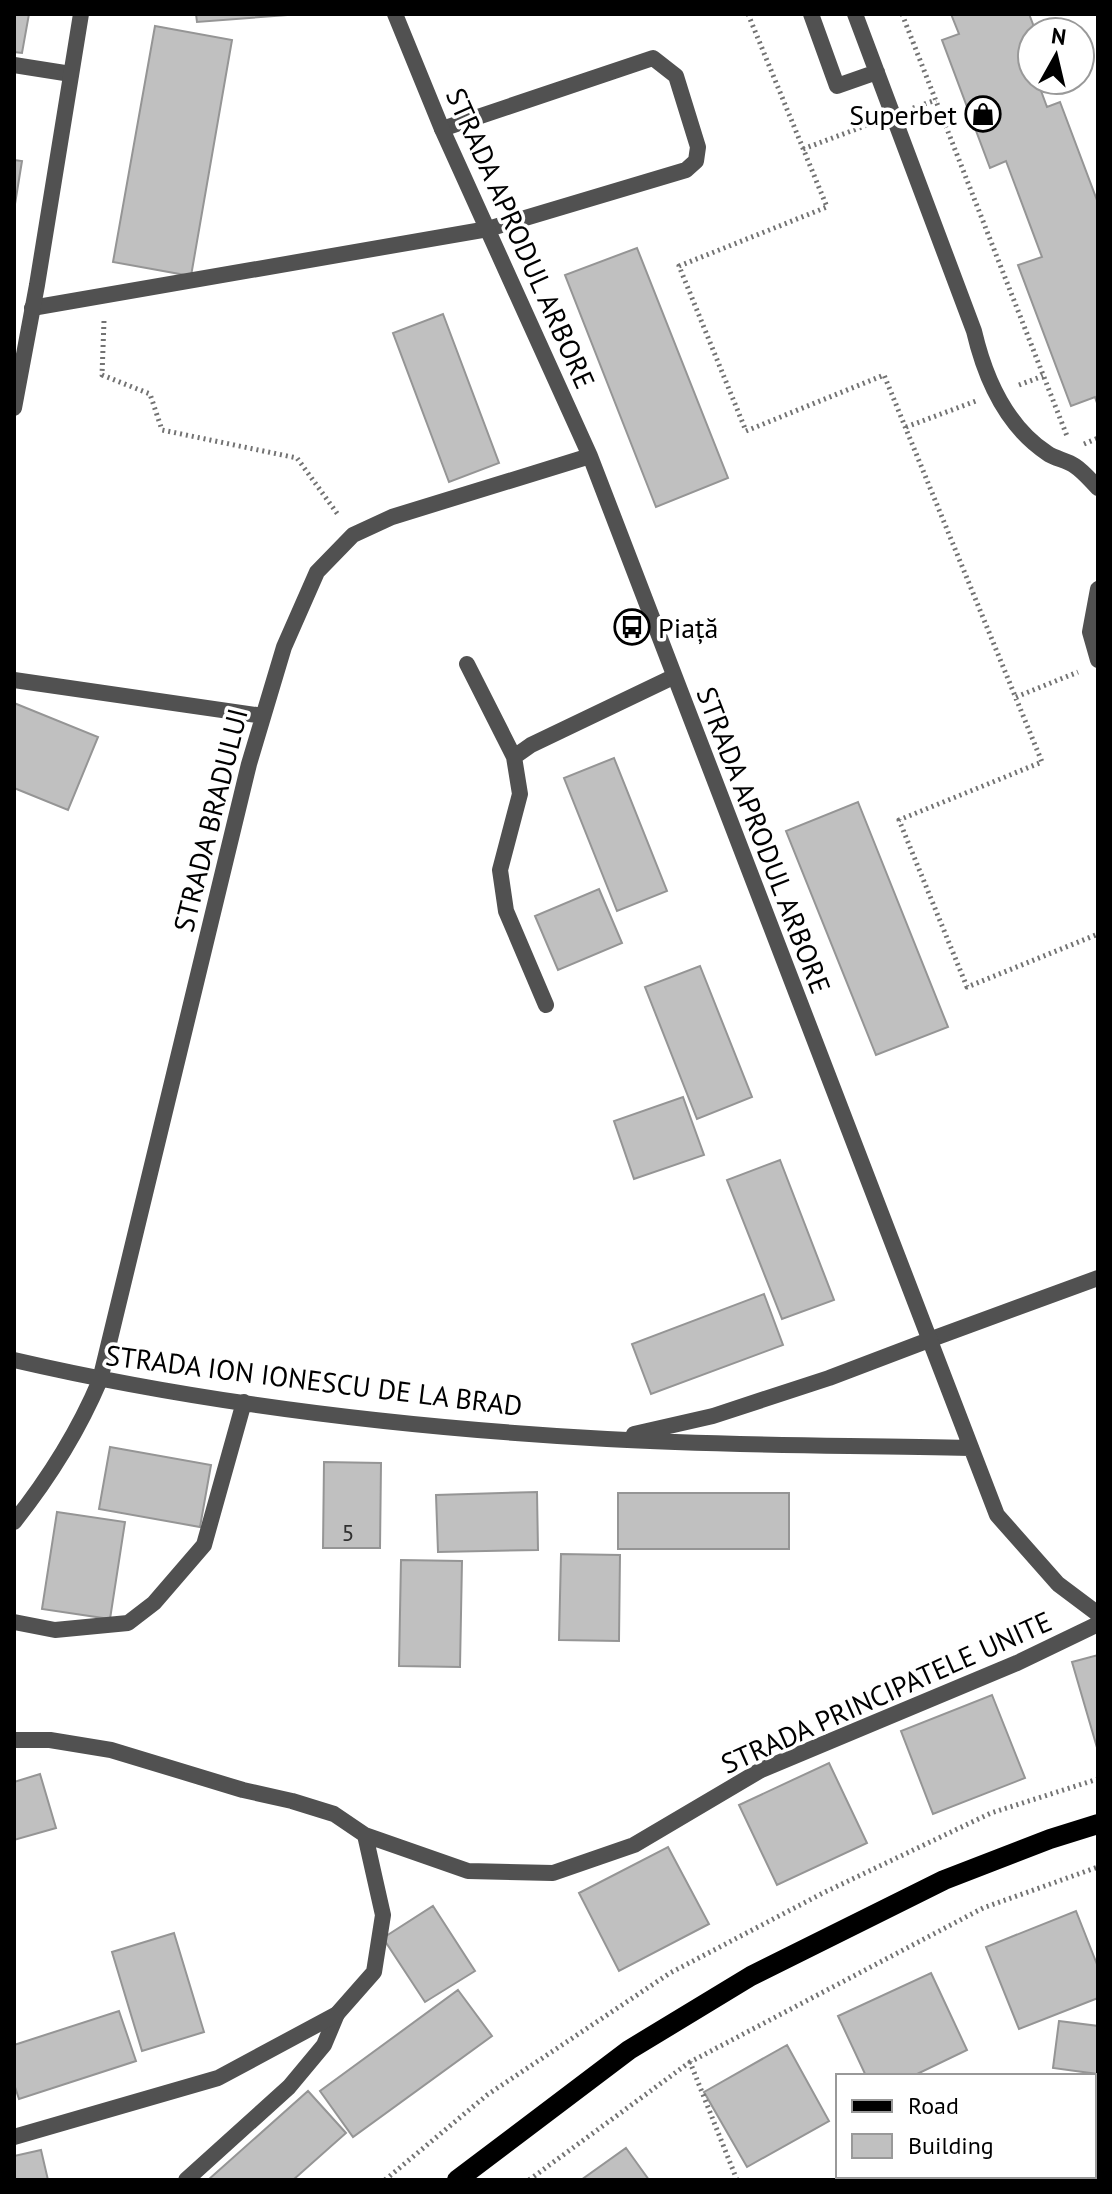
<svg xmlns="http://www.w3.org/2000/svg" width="1112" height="2194" font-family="'PT Sans',sans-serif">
  <rect width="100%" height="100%" fill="#fff"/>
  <path fill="#c0c0c0" stroke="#959595" stroke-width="2" d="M14,14H29L22,53L14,52Z
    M196,14H301L197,22Z
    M951,14H1029L1036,32H1032V47L1025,50L1032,68V80H1037L1047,107L1060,102L1098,203V406L1095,397L1071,406L1018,265L1042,257L1006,161L990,168L942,40L959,34Z
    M155,26L232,40L191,276L113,262Z
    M14,160L22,161L14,210Z
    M637,248L728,478L656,507L565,275Z
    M443,314L499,463L449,482L393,333Z
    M14,703L98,737L68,810L14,788Z
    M614,758L667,891L617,911L564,778Z
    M858,802L948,1027L876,1055L786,831Z
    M599,889L622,943L558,970L535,916Z
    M700,966L752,1097L697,1119L645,987Z
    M683,1097L704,1155L634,1179L614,1121Z
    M780,1160L834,1300L782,1319L727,1180Z
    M764,1294L783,1345L651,1394L632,1344Z
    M110,1447L211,1465L200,1527L99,1509Z
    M324,1462L381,1463L380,1548H323Z
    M537,1492L538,1550L438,1552L436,1495Z
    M618,1493H789V1549H618Z
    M57,1512L125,1522L110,1619L42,1609Z
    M561,1554L620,1555L619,1641L559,1640Z
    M401,1560L462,1561L460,1667L399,1666Z
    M1098,1655V1751L1072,1662Z
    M992,1695L1025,1778L933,1814L901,1731Z
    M829,1763L867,1843L777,1885L739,1805Z
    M40,1774L56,1828L14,1840V1782Z
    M668,1847L709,1924L619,1971L579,1893Z
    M433,1906L475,1971L425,2002L383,1938Z
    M1076,1911L1098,1967V1998L1019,2029L986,1947Z
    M174,1933L204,2032L142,2051L112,1952Z
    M931,1973L967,2050L913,2076H866L838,2016Z
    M458,1990L492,2036L353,2137L320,2091Z
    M119,2011L136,2061L19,2099L14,2084V2045Z
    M1059,2021L1098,2026V2074L1053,2068Z
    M787,2045L829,2121L747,2167L704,2092Z
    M308,2091L346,2133L293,2180H208Z
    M626,2148L649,2180H581Z
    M41,2150L48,2180H14V2156Z"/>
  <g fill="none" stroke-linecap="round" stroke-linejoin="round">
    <path stroke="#737373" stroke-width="5" stroke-dasharray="2 4" stroke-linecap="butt" d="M748,14L827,207L679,266L746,431L884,375L1042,762L899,820L967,987L1098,934
      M902,14L1067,436
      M913,108L936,100
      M803,149L870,124
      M104,321L102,375L150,394L162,430L297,458L339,516
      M1019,385L1043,376
      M906,427L976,401
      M1084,444L1098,438
      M1016,697L1078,672
      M385,2180L487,2095L670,1973L823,1893L991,1813L1098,1779
      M529,2180L690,2062
      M737,2180L690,2062L983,1908L1098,1867"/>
    <path stroke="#515151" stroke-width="16" d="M14,65L71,74
      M32,308L488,229L686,170L696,161L698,147L676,76L653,58L442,129
      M467,664L514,757L520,794L500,870L506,911L546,1005
      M514,757L531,745L673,677
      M929,1340L1098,1278
      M186,2180L289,2087L324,2045L337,2014"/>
    <path stroke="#515151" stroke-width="16" d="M811,14L837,86L877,72
      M855,14L974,331C985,378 1005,425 1047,453C1055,459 1067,460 1075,466C1084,472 1091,481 1098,488
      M1098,589L1090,632L1098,660"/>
    <path stroke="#515151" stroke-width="16" d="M395,14L442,129L590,456L997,1515L1058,1584L1098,1614
      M14,680L263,716
      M14,1360C208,1405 409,1428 607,1439C728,1446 849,1445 970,1448
      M634,1434L713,1416L829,1378L929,1340
      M14,1522C49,1478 78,1432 100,1380L249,764L284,647L317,572L353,535L392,517L590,456
      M14,1622L55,1630L128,1623L154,1603L204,1545L244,1402
      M14,1740H50L111,1750L243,1790L292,1801L334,1814L365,1835L468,1871L553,1873L634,1845L761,1770L1017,1663L1098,1624
      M14,2137L218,2078L337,2014L374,1972L383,1915L365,1835"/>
    <path stroke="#515151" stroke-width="16" d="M14,408L37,285L81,14"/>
    <path stroke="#000" stroke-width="20" d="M457,2180L629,2050L751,1976L944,1880L1050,1839L1098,1824"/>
  </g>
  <defs>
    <symbol id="shop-ring" viewBox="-11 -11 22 22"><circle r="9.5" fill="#fff" stroke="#000" stroke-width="1.5"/><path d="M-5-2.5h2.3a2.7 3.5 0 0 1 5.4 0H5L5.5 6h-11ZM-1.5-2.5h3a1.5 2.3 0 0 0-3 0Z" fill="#000"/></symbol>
    <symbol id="bus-ring" viewBox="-11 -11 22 22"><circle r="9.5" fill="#fff" stroke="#000" stroke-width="1.5"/><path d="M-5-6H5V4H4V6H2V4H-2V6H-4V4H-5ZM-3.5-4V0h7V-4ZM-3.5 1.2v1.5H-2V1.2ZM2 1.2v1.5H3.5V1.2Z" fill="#000"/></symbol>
  </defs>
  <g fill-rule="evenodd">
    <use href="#shop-ring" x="963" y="94" width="40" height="40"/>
    <use href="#bus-ring" x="612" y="607" width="40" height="40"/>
  </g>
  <g text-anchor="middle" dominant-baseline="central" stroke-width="7" stroke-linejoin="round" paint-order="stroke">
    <g font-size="24" fill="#303030">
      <text x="348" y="1532">5</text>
    </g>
    <g font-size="28" fill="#000" stroke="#fff" text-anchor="end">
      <text x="957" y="114">Superbet</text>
      <text x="658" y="627" text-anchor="start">Piață</text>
    </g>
    <g font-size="28" fill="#000" stroke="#fff">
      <text transform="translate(521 238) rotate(66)">STRADA APRODUL ARBORE</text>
      <text transform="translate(210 820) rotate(-76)">STRADA BRADULUI</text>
      <text transform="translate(764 840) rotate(69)">STRADA APRODUL ARBORE</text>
      <text transform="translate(314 1380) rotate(7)">STRADA ION IONESCU DE LA BRAD</text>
      <text transform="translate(886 1692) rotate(-24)">STRADA PRINCIPATELE UNITE</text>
    </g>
  </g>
  <rect width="1112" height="2194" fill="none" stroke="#000000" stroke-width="32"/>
  <rect x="836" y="2074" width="260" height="104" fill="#ffffff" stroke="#999999" stroke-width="2"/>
  <rect x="852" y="2100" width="40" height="12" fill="#000000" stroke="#999999" stroke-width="2"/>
  <text x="908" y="2114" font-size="24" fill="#000000">Road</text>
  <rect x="852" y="2134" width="40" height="24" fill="#c0c0c0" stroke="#999999" stroke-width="2"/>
  <text x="908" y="2154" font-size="24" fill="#000000">Building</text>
  <g transform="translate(1056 56) rotate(8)"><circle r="38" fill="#ffffff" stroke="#999999" stroke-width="2"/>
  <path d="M0-6L14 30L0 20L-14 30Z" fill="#000000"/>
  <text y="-12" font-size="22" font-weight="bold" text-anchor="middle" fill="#000000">N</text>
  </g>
</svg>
